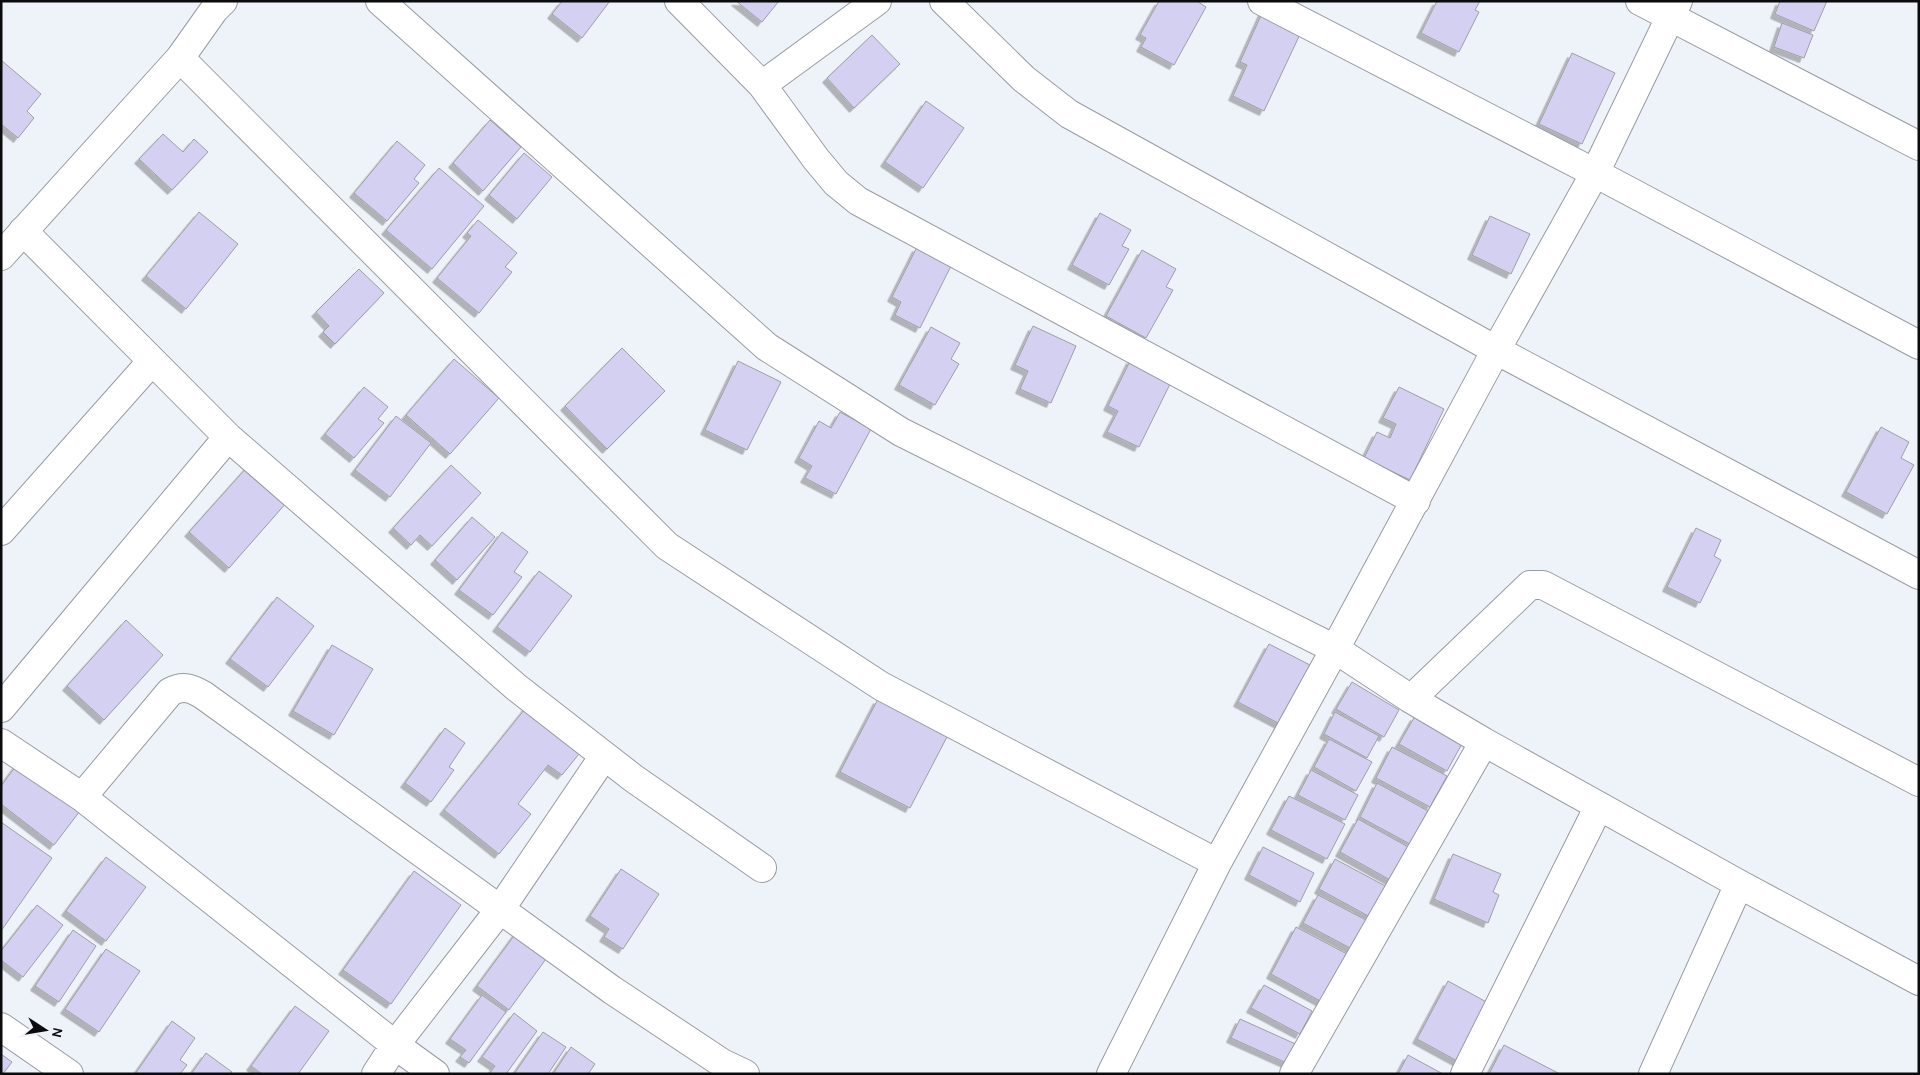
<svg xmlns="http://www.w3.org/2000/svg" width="1920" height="1075" font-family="Karla,sans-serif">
  <defs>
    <filter id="shadow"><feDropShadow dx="-4.5" dy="4.5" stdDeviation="0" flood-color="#0004"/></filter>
  </defs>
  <rect width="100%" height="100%" fill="#eef3f9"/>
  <path fill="#d3d0f2" stroke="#9f9ea5" filter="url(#shadow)" d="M562,1H610L582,38L552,14Z
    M736,1H779L762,22Z
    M1159,1H1197L1206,7L1174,65L1141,47L1146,38L1140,35Z
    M1437,1H1480L1475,10L1479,12L1459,52L1421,33Z
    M1780,1H1827L1814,31L1775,14Z
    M1263,11L1302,30L1264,111L1233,96L1247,65L1240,62Z
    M1782,23L1813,35L1804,58L1774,47Z
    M872,35L900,64L854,108L827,78Z
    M1572,53L1615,73L1582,144L1539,124Z
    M1,60L41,94L27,111L34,118L18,138L1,124Z
    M926,101L964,128L923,188L885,162Z
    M490,120L521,147L483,191L453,163Z
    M163,134L183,152L194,139L208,152L172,190L139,159Z
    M397,141L425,165L414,179L419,183L387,221L354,193Z
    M524,153L552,177L517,219L489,195Z
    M439,168L484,206L432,269L386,230Z
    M199,212L238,244L186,309L146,276Z
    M1100,213L1131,230L1122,246L1129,249L1109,285L1072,265Z
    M1490,216L1530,234L1511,274L1472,255Z
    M478,220L517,253L505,267L512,272L479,313L437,278L471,236L467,233Z
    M917,247L952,264L920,328L895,315L901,302L892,297Z
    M1142,250L1176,269L1166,287L1173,290L1146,338L1106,316Z
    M359,269L384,293L335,344L323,332L329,326L316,312Z
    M1033,326L1076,346L1051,403L1020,389L1028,371L1015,365Z
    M931,327L960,343L951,359L959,364L935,405L899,385Z
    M622,348L665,391L607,449L565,406Z
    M454,359L499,398L450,454L406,415Z
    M1131,359L1172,380L1139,447L1107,432L1118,411L1108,406Z
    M738,361L781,382L747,450L705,430Z
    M364,387L388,407L378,419L384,423L354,458L325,434Z
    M1399,387L1444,409L1410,480L1364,458L1377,432L1390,438L1396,424L1383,418Z
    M840,412L871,429L836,494L805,478L812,466L799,458L819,421L831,428Z
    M396,416L431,443L390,497L355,470Z
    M1881,427L1909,442L1901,458L1914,465L1887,514L1846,492Z
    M451,465L481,493L432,546L420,535L411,545L393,528Z
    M248,466L287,502L229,568L189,532Z
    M472,517L495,537L457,580L435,560Z
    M1696,528L1721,540L1714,556L1721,560L1700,603L1667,587Z
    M502,532L528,552L514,572L522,577L493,615L459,590Z
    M539,571L572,596L530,652L497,627Z
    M277,597L314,626L268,687L230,659Z
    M126,620L163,655L104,720L67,686Z
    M1269,644L1310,665L1280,724L1238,702Z
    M332,645L373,669L334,735L293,711Z
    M1352,682L1399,710L1384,737L1336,709Z
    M878,699L948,735L910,808L840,772Z
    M528,705L583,749L562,775L548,765L518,804L531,814L499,854L444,810Z
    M1335,712L1379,736L1367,758L1324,734Z
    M1415,716L1463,742L1447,771L1399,744Z
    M445,728L465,743L449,767L454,770L431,802L405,783Z
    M1329,739L1372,762L1356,791L1314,767Z
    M1392,747L1447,776L1430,807L1376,778Z
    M18,763L80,811L54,845L1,804V786Z
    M1311,770L1358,795L1345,820L1298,795Z
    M1377,783L1428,811L1410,844L1360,817Z
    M1289,796L1345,824L1327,859L1271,830Z
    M1358,819L1410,848L1392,881L1340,852Z
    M1,822L52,858L1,931Z
    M1263,847L1314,873L1300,902L1249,875Z
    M1453,854L1501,874L1493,892L1499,895L1488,923L1434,899Z
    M106,857L146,887L106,941L66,911Z
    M1335,859L1389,888L1372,918L1319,889Z
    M621,869L659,894L623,949L604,937L609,929L590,916Z
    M414,871L461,905L391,1004L343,970Z
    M1318,895L1368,921L1354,950L1303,923Z
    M37,905L63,925L23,977L1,960V951Z
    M1296,927L1347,954L1322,1002L1271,974Z
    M519,929L551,952L509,1010L477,986Z
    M73,930L96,946L59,1002L35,986Z
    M106,949L140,971L99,1032L65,1009Z
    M1448,981L1492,1005L1461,1063L1417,1039Z
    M1264,985L1312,1011L1300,1034L1251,1008Z
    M482,995L506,1012L469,1063L460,1057L466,1050L450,1039Z
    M295,1006L329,1031L298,1074H262L251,1066Z
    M514,1013L537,1031L506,1074H489L495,1066L482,1057Z
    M1240,1019L1300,1046L1291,1065L1231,1038Z
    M172,1021L195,1038L180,1060L187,1065L180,1074H135Z
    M543,1032L566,1047L548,1074H514Z
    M1504,1045L1560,1074H1489Z
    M571,1047L595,1064L588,1074H553Z
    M206,1053L232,1072L230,1074H191Z
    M1,1054L12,1062L3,1074H1Z
    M1408,1055L1443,1074H1398Z"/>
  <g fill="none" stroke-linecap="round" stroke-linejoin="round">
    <defs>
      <path id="street" d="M380,1L767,347L901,432L1335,649L1411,699L1484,742L1739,884L1919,981
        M679,1L762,85L816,159L836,183L858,201L1416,501
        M944,1L1024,79L1069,114L1496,350L1919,575
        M1262,1L1595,173L1919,345
        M1640,1L1919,146
        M180,58L667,546L881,686L1217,863
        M762,85L877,1
        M23,231L228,437L516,687L633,778L762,868
        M1,531L152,361
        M1411,699L1530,585H1543L1919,782
        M1,708L228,437
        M1,743L82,797L395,1045L376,1074
        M82,797L170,692C183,685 191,688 203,695L612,990L722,1063L745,1074
        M1,1027L69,1074
        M435,1074L395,1045L501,908L604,756
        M1111,1074L1217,863L1335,649L1496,350L1595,173L1678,1
        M1294,1074L1484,742
        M1465,1074L1599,806
        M1653,1074L1739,884"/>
      <path id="secondary" d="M1,256L180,58L214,10L223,1"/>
    </defs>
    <use href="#street" stroke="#989ca2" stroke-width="30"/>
    <use href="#secondary" stroke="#989ca2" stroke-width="30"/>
    <use href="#street" stroke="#fff" stroke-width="28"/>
    <use href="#secondary" stroke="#fff" stroke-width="28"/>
  </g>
  <rect width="1920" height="1075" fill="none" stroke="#0a0b0d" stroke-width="5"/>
  <g transform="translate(45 1030) rotate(102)" stroke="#eef3f9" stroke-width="4" paint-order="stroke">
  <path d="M0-4L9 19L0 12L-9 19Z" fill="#0a0b0d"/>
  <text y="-8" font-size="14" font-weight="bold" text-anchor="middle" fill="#0a0b0d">N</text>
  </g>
</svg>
